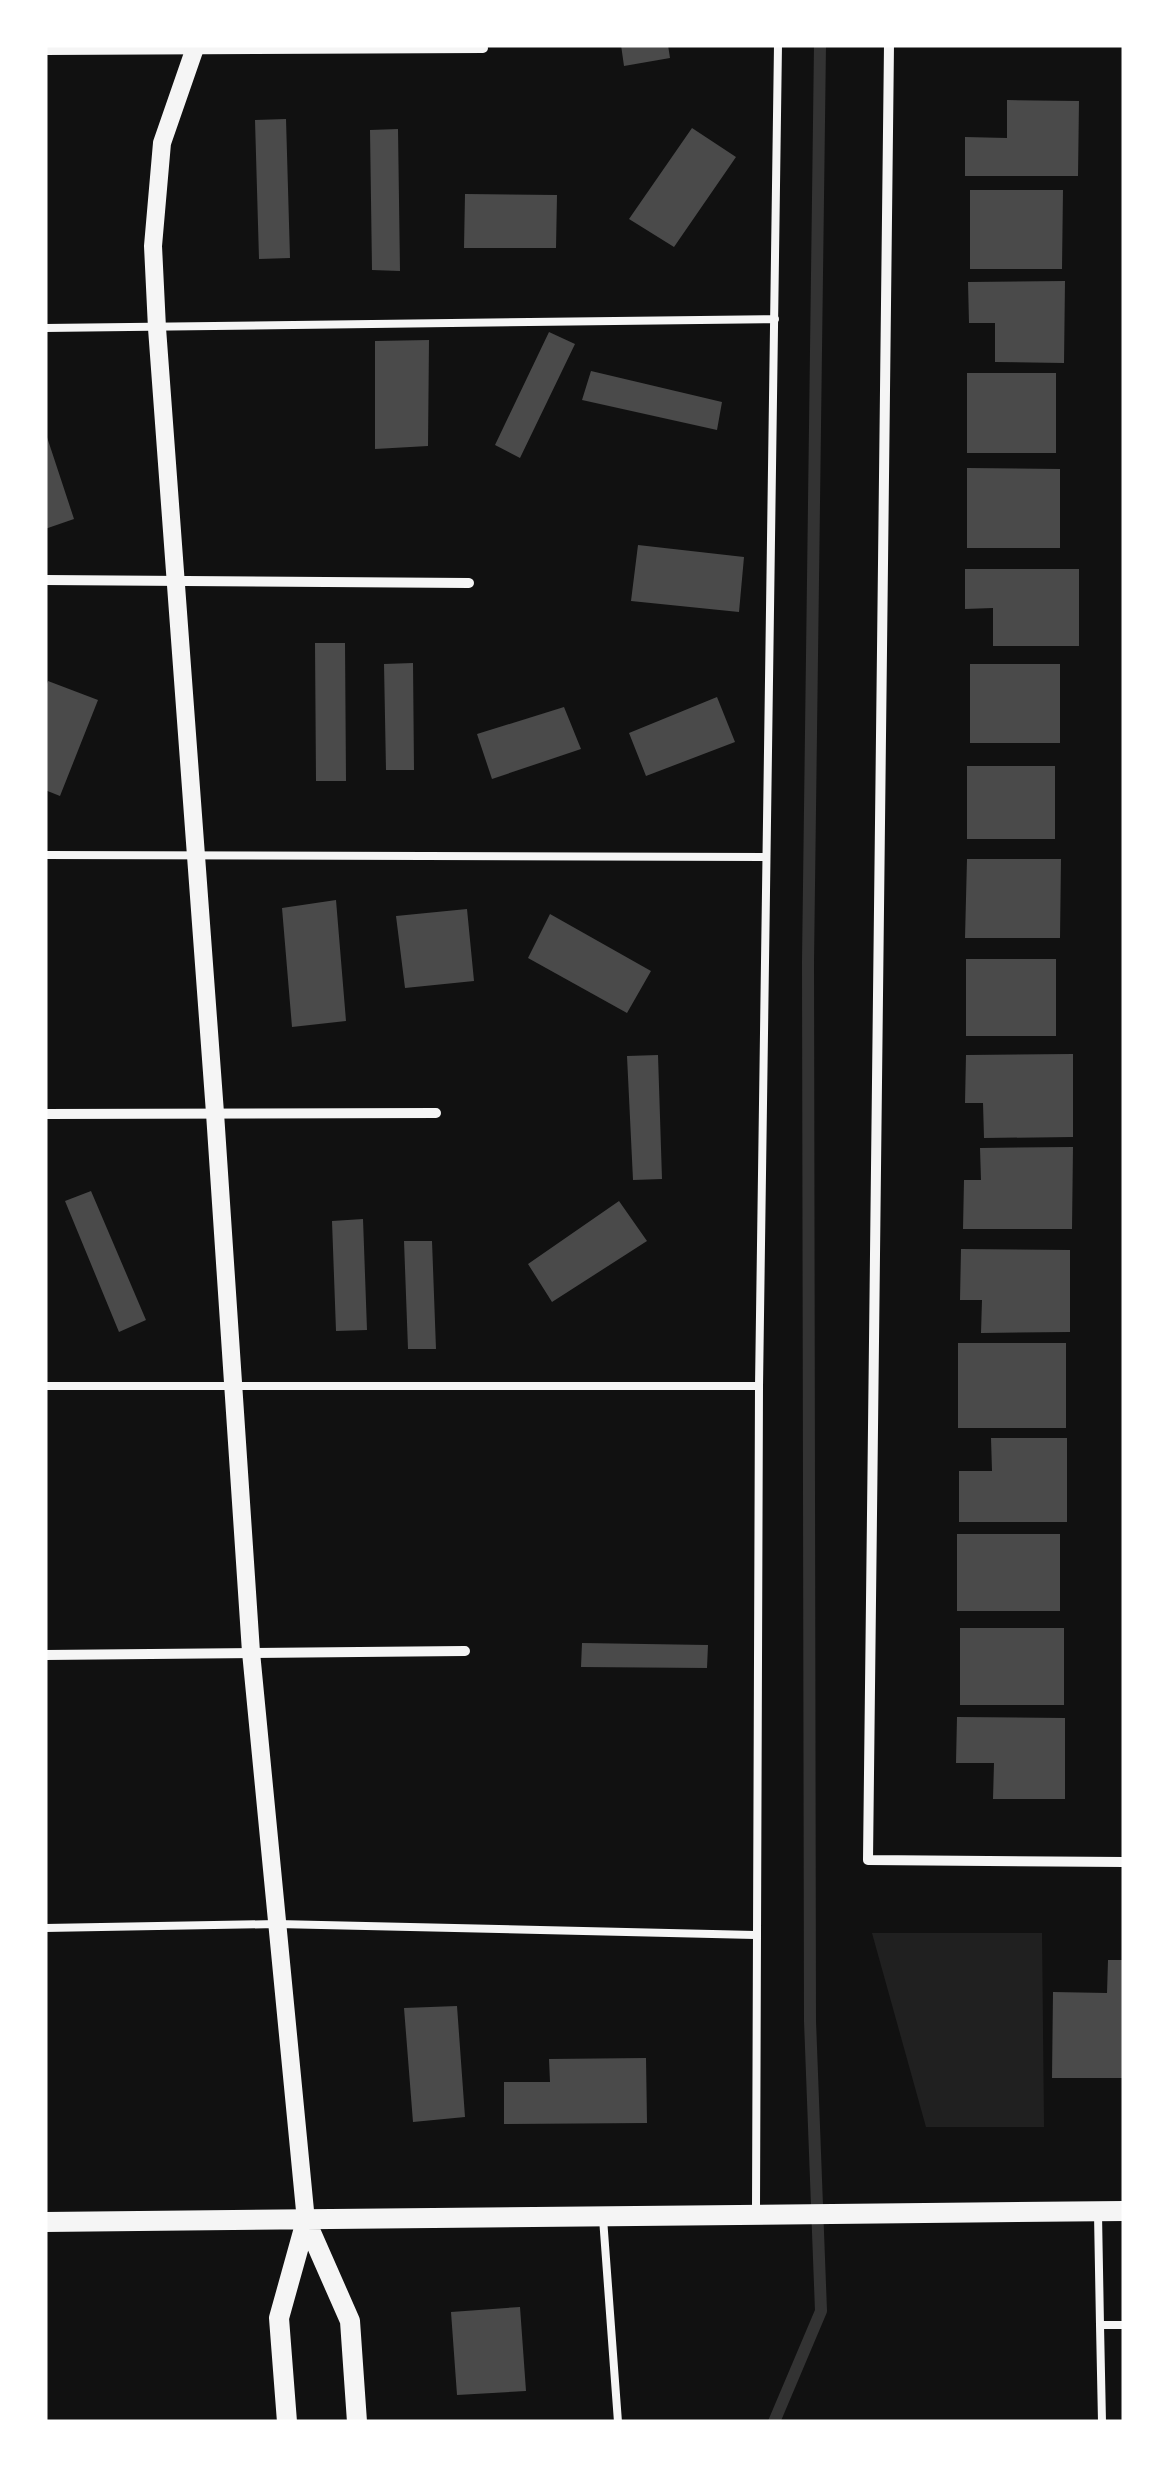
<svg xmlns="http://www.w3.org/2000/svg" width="1169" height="2467" font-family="'Exo 2',sans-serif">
  <rect width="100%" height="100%" fill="#111"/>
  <path fill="#202020" d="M872,1933H1042L1044,2127H926Z"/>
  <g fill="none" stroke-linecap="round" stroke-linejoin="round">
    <path stroke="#333" stroke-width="12" d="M774,2422L821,2311L810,2021L808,962L820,45"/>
  </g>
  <path fill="#4a4a4a" d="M621,45H668L670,58L624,66Z
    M1007,100L1079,101L1078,176H965V137L1007,138Z
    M286,119L290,258L259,259L255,120Z
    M692,128L736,157L674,247L629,219Z
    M398,129L400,271L372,270L370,130Z
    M970,190H1063L1062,269H970Z
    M465,194L557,195L556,248H464Z
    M1065,281L1064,363L995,362V323H969L968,282Z
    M549,332L575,344L520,458L495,445Z
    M429,340L428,446L375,449V341Z
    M591,371L722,402L717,430L582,400Z
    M967,373H1056V453H967Z
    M45,431L74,519L45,529Z
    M967,468L1060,469V548H967Z
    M638,545L744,557L739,612L631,601Z
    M965,569H1079V646H993V608L965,609Z
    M315,643H345L346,781H316Z
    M413,663L414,770H386L384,664Z
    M970,664H1060V743H970Z
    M48,681L98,700L60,796L45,790V689Z
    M717,697L735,742L646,776L629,733Z
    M564,707L581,749L492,779L477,734Z
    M967,766H1055V839H967Z
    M967,859H1061L1060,938H965Z
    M336,900L346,1021L292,1027L282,908Z
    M467,909L474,981L405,988L396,916Z
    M550,914L651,971L627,1013L528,958Z
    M966,959H1056V1036H966Z
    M1073,1054V1137L984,1138L983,1103H965L966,1055Z
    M658,1055L662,1179L633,1180L627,1056Z
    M1073,1147L1072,1229H963L964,1180H981L980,1148Z
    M91,1191L146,1320L119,1332L65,1201Z
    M619,1201L647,1241L552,1302L528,1264Z
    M363,1219L367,1330L336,1331L332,1221Z
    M404,1241H432L436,1349H408Z
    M961,1249L1070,1250V1332L981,1333L982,1300H960Z
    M958,1343H1066V1428H958Z
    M991,1438H1067V1522H959V1471H992Z
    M957,1534H1060V1611H957Z
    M960,1628H1064V1705H960Z
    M582,1643L708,1645L707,1668L581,1667Z
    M957,1717L1065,1718V1799H993L994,1763H956Z
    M1108,1960H1124V2078H1052L1053,1992L1107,1993Z
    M457,2006L465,2117L413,2122L404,2008Z
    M646,2058L647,2123L504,2124V2082H550L549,2059Z
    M520,2307L526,2391L457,2395L451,2312Z"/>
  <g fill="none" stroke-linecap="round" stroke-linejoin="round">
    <path stroke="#f5f5f5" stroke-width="8" d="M45,328L775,319
      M45,855L765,857
      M45,1386H759
      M45,1928L277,1924L755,1935
      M756,2210L759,1386L778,45
      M1098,2214L1100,2325H1124
      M603,2218L618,2422
      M1100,2325L1102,2422"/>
    <path stroke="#f5f5f5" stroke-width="10" d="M889,45L868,1860L1124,1862
      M45,50L483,48
      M45,580L469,583
      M45,1114L436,1113
      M45,1655L465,1651"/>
    <path stroke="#f5f5f5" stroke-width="18" d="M196,45L162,143L153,246L157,328L215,1113L251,1652L306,2221"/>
    <path stroke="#f5f5f5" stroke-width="20" d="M306,2221L350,2321L357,2422
      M45,2222L1124,2211
      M287,2422L279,2318L306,2221"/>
  </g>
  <rect width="1169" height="2467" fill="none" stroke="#ffffff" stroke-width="95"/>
</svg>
